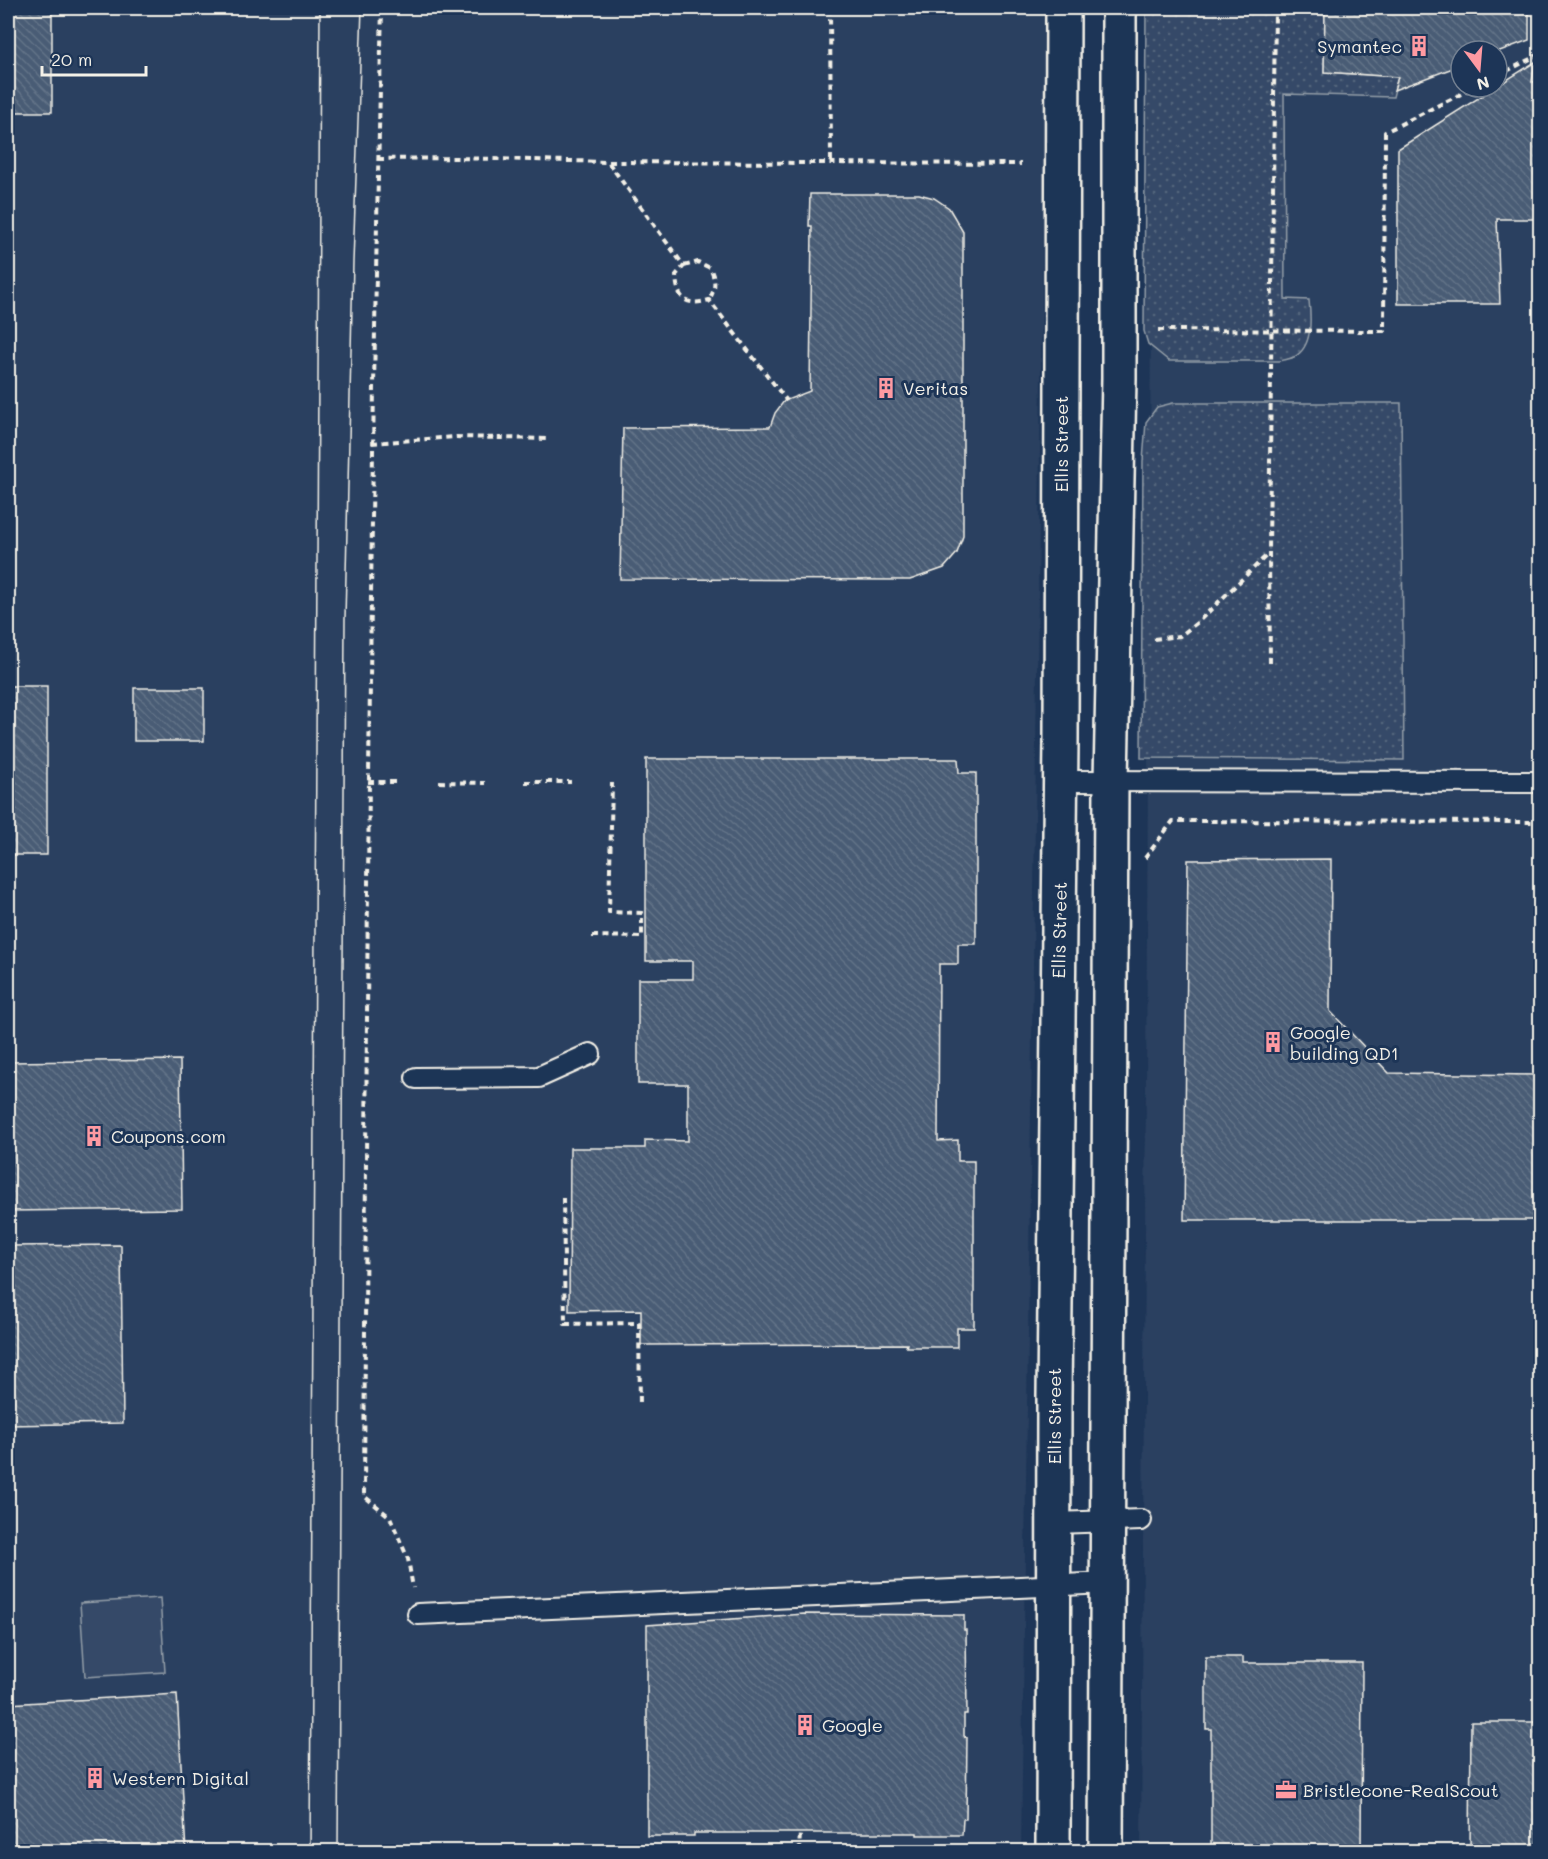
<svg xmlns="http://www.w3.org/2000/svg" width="1548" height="1859" font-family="Mali,sans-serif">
  <defs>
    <pattern id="grass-dots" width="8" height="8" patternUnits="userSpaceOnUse" patternTransform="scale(1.5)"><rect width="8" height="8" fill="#354a67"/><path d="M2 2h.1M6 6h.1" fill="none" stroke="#53657d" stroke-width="1.8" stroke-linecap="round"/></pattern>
    <pattern id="building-back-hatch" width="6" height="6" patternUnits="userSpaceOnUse" patternTransform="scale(1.5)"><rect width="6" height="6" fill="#485b74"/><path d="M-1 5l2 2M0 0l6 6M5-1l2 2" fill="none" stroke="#637388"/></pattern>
  </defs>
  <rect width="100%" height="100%" fill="#1d3557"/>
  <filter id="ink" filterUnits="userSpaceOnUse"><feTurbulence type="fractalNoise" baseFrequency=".0167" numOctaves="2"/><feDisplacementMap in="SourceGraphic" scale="12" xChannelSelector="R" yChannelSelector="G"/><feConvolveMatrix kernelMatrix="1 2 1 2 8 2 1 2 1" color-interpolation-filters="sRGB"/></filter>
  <g filter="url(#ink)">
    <path fill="#2a4060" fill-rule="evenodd" d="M8,8H1046L1021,1851H8Z
      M1153,8H1540V1851L1141,1852ZM1461,51H1497V87H1461Z"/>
    <path fill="url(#grass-dots)" stroke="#949ea8" stroke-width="1.5" d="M1146,8H1325L1324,72L1398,77L1393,97L1284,94L1285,299L1309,300C1311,319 1313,347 1294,357C1290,359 1284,360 1279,361H1169L1148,344L1144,331Z
      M1173,403H1401L1404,760L1141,758L1143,461L1146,422L1157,407Z"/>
    <path fill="#354a67" stroke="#949ea8" stroke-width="1.5" d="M160,1598L165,1672L85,1677L80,1603Z"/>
    <path fill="url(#building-back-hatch)" stroke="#f4f1e8" stroke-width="1.5" d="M8,8H52V112H8Z
      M1325,8H1529V40L1497,52L1461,51V65L1394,90L1398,77L1324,72Z
      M1535,62L1532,82H1540V219H1497L1500,304H1398V149Z
      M810,194H919L934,198L949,208L963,232V536L957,553L944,568L910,580L620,579L623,428L770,427L775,413L784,401L810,391L812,226H809Z
      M8,686H47V855H8Z
      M134,688H204V741H134Z
      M646,759H958L959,773H976V944H958V964H939L938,1141L958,1140V1161H974V1328H957V1347H906L907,1344L641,1345V1310L569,1311L570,1148H645V1140L688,1141V1084H638V979H693V961H646Z
      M1331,859L1330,1011L1389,1073L1540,1075V1220H1184L1188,860Z
      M180,1060L182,1209L8,1211V1062Z
      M121,1245L123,1423L8,1425V1246Z
      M804,1614L964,1615V1630H966L967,1714H964V1736L967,1737L966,1819H963L962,1835H917V1833H694V1836H647V1625Z
      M1206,1657H1243V1663H1362L1361,1852H1211V1729H1206Z
      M177,1694L186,1852H8V1704Z
      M1471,1722H1540V1852H1470Z"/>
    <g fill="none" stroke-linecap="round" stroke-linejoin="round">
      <defs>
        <path id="service" d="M1061,781L1540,782
          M416,1078L539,1077L590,1054
          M1055,1523L1141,1520
          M418,1614L1107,1583"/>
        <path id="secondary" d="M1053,1852L1054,1397L1061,740L1063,8
          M1106,1852L1111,781L1119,378V8"/>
      </defs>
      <use href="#service" stroke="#f4f1e8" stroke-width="24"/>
      <use href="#secondary" stroke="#f4f1e8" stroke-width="38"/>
      <path stroke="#f4f1e8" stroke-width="4" stroke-dasharray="6 4.5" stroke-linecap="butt" d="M382,8C369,504 367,1000 364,1496L390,1517L408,1559L413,1588
        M830,8L831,163
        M1497,76L1540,54
        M378,159L457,158L608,162L684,266L676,275C677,299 686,307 709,300L787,401
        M609,162L1021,164
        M684,266L698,262L710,268C716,281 716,288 709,300
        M1158,330L1384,331L1385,132L1475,87
        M372,443L456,437L547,439
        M1154,639L1180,636L1198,622L1268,554
        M1270,663L1269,553L1275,8
        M368,782H399
        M439,782L485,783
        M525,782H571
        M1145,858L1173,821L1540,822
        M592,936L642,937V913L609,912L612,783
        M563,1198L565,1324L639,1323L640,1405
        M799,1852L800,1833"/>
      <use href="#service" stroke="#1d3557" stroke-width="20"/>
      <use href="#secondary" stroke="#1d3557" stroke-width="33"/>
      <path stroke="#f4f1e8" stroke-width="1.5" d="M310,1852L320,8
        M338,1852L345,619L353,262L362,8"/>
    </g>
  </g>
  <defs>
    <symbol id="building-bare" viewBox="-9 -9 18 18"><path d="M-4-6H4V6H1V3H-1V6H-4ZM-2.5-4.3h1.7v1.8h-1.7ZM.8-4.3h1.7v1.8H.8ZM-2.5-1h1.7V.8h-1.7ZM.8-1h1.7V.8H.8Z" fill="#ff9aa2" stroke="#1d3557" stroke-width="2.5" paint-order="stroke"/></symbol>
    <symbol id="office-bare" viewBox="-9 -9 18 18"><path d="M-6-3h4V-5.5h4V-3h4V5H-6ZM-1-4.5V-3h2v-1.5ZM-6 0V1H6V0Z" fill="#ff9aa2" stroke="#1d3557" stroke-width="2.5" paint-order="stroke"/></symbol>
  </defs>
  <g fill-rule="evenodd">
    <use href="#building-bare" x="1404" y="31" width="30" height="30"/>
    <use href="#building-bare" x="871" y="373" width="30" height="30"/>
    <use href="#building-bare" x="1258" y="1027" width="30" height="30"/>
    <use href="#building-bare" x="79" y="1121" width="30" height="30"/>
    <use href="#building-bare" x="790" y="1710" width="30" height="30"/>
    <use href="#building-bare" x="80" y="1763" width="30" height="30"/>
    <use href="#office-bare" x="1271" y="1775" width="30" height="30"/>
  </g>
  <g text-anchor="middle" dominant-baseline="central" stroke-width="6" stroke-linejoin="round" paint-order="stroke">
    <g font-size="18" fill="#f4f1e8" stroke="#1d3557" text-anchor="start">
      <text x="1402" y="46" text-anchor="end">Symantec</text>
      <text x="903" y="388">Veritas</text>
      <text x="1290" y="1032">Google<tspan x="1290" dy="21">building QD1</tspan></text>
      <text x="111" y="1136">Coupons.com</text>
      <text x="822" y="1725">Google</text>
      <text x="112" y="1778">Western Digital</text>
      <text x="1303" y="1790">Bristlecone-RealScout</text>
    </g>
    <g font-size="18" fill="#f4f1e8" stroke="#1d3557">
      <text transform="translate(1061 444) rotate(-90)">Ellis Street</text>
      <text transform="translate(1059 930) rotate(-89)">Ellis Street</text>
      <text transform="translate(1054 1416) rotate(-90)">Ellis Street</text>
    </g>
  </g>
  <rect width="1548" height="1859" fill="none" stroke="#1d3557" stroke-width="30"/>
  <rect x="15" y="15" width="1518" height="1829" fill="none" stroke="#f4f1e8" stroke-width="2" filter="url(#ink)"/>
  <g transform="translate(1479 69) rotate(164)"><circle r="28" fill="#1d3557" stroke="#738091" stroke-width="1.5"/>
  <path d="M0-4.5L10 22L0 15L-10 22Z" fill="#ff9aa2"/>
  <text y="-9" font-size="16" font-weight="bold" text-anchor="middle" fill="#f4f1e8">N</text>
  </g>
  <path d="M42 66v9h104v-9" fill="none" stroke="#f4f1e8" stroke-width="3"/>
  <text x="51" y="66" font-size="18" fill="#f4f1e8" stroke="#1d3557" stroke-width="4.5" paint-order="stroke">20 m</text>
</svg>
